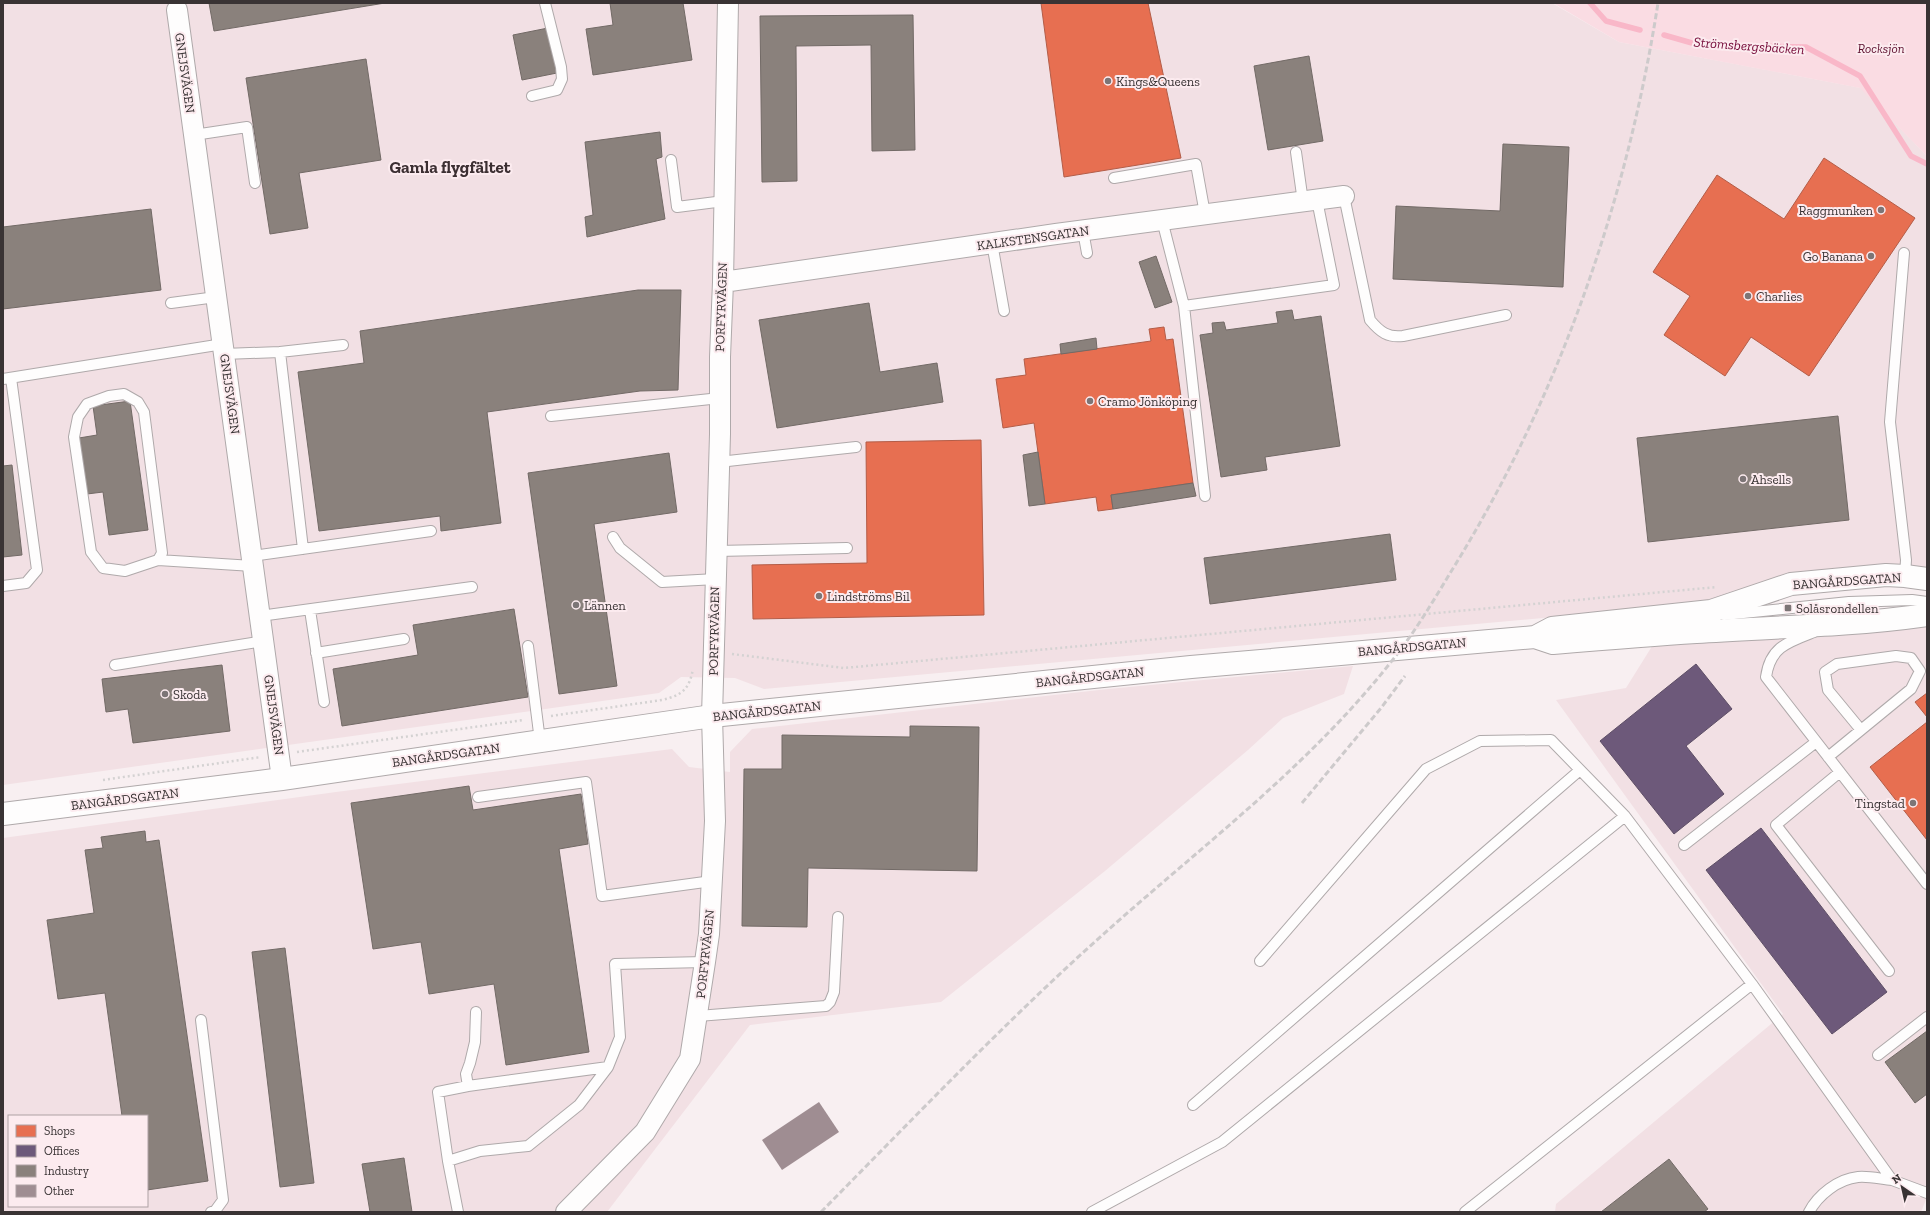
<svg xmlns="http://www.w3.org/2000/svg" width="1930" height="1215" font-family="'Zilla Slab',serif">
  <rect width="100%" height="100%" fill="#f8eff1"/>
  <path fill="#f2e0e4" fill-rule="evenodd" d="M3,3H1552L1619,42L1861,88L1927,156L1926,583L764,689L735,678L681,677L659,693L3,785Z
    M1927,616V1197L1921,1212H1555L1556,1204L1783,1014L1556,700L1626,688L1659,635Z
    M1353,666L1344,694L1283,718L1248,750L1105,871L941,1002L750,1025L607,1212H3V838L336,792L672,749L689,767L730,772V752L752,729L1108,689ZM9,1116H147V1206H9Z"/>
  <path fill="#fadce3" d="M1553,3H1927V156L1860,88L1619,42Z"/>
  <path fill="#e76f51" stroke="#b35d48" d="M1041,3H1148L1181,158L1064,177Z
    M1824,158L1915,218L1809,376L1751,337L1725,376L1664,335L1690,296L1653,272L1717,175L1784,219Z
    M1164,327L1166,340L1173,339L1193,483L1111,495L1113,509L1098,511L1096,497L1045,504L1034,423L1003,428L996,379L1026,375L1024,359L1151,341L1149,329Z
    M981,440L984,615L753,619L752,565L867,563L866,442Z
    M1927,693V717L1915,702Z
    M1927,722V840L1870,767Z"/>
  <path fill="#6d597a" stroke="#5d4e65" d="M1696,664L1732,709L1686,746L1724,794L1674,834L1600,741Z
    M1761,828L1887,992L1832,1034L1706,870Z"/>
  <path fill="#8a817c" stroke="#726a66" d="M209,3H385L214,31Z
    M610,3H683L692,60L593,75L586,29L613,25Z
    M913,15L915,150L872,151L871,45L796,46L797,181L762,182L760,16Z
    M548,28L557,73L522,80L513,35Z
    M1309,56L1323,141L1268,150L1254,66Z
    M366,59L381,160L299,173L308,228L270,234L246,78Z
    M660,132L662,157L656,159L665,219L587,237L585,217L593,215L585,142Z
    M1503,144L1569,147L1563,287L1393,279L1396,206L1500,211Z
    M151,209L161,290L3,309V227Z
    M1156,256L1172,302L1155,308L1139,262Z
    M638,290H681L678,390L640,391L487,412L501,523L441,531L440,516L319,531L298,372L364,363L360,331Z
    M869,303L880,372L937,363L943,402L777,428L759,320Z
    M1292,310L1294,320L1321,316L1340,446L1265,457L1267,470L1221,477L1200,335L1213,333L1212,323L1224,322L1226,330L1278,323L1276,312Z
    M1096,338L1097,349L1061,354L1060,344Z
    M130,401L148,530L109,535L103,492L87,494L79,438L97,435L93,406Z
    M1838,416L1849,520L1648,542L1637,438Z
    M1038,452L1045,504L1029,506L1023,455Z
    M669,453L677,512L594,524L617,686L559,694L528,473Z
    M12,465L22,555L3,557V466Z
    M1193,483L1196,496L1113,509L1111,495Z
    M1390,534L1396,580L1210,604L1204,558Z
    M514,609L528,697L342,726L333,669L418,655L413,625Z
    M222,665L230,731L133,743L128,709L106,712L102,679Z
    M910,726L979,727L977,871L808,868L807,927L742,926L744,769H782V735L910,737Z
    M469,786L473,810L581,794L588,844L559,849L589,1052L506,1065L494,984L429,994L421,942L373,949L351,803Z
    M145,831L146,842L159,840L208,1181L147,1190V1116H122L105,993L58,999L47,920L94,913L85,850L103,848L101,837Z
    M285,948L314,1183L280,1187L252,952Z
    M1927,1031V1094L1915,1103L1885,1062Z
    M404,1158L412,1212H370L362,1164Z
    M1669,1159L1708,1209L1704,1212H1601Z"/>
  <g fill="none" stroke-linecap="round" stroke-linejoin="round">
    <path stroke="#f9b7c8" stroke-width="5.5" d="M1590,3L1606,21L1640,30
      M1664,35L1699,45L1806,47L1860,76L1911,156L1927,164"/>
  </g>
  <path fill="#9f8d92" d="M819,1102L839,1132L782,1170L762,1140Z"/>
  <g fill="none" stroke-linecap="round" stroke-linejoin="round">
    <defs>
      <path id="service" d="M532,96L557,90L562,79L561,67L545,3
        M194,135L247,127L255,183
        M1296,152L1303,202
        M671,160L677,207L724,201
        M1114,178L1196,164L1205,214
        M1344,196L1370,320C1380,332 1388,338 1403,336L1506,315
        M1162,220L1184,306L1205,496
        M1083,231L1087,253
        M992,243L1004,311
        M1904,253L1890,422L1906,560L1905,576
        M171,303L216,297
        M1184,306L1334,285L1317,200
        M280,352L343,345
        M224,354L280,352L303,549
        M3,379L223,344
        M551,416L720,398
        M719,462L856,447
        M613,537L620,548L662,582L716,579
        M717,551L847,548
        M252,556L431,531
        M158,560L125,571L103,568L91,552L74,437L78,417L87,404L109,396L124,394L138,402L144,412L162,553L158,560L253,566
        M3,586L26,583L37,570L11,378
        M310,610L324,702
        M1724,615L1849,602L1912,600L1927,602
        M260,616L472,587
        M1814,632C1788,642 1770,647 1766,677L1927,884
        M528,646L540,741
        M316,653L404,639
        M115,665L264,641
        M1828,757L1911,689L1920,671L1911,658L1896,656L1837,664L1825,672L1828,690L1861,730
        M1840,772L1776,825L1889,971
        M478,797L586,782L602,896L712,881
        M1684,845L1816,742
        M1260,961L1426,769L1480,741L1551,740L1625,816L1752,984L1892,1180L1927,1193
        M476,1012L475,1042L470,1063L466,1074L468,1086L608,1067L620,1037L615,964L705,962
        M698,1016L826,1006L830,1002L834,992L838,917
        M201,1020L223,1200L215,1211L211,1212
        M1878,1055L1927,1017
        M1193,1105L1580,770
        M448,1161L438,1092L468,1086
        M458,1212L448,1161L480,1151L528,1146L579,1105L608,1067
        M1092,1212L1222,1142L1625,816
        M1465,1212L1752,984
        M1809,1212C1818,1195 1838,1179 1858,1177C1869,1176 1881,1179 1892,1180"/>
      <path id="minor" d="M177,10L282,779
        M723,282L1056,234L1344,196
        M566,1212L645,1132L690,1059L705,962L709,934L715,821L712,716L720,434V357L723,282L728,3"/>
      <path id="secondary" d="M1535,637L1552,628L1711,611L1791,584L1886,575L1905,576L1927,579
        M3,814L282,779L712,716L1191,667L1535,637L1553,643C1601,639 1649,635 1696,632C1774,627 1850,626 1927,615"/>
    </defs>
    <use href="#service" stroke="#afa9aa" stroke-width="12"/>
    <use href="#minor" stroke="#afa9aa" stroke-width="22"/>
    <use href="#secondary" stroke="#afa9aa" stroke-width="24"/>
    <path stroke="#d4d2d2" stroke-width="2.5" stroke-dasharray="2 3" stroke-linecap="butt" d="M732,654L844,668L1717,587
      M551,716L662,700C682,695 689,690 693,669
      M297,752L524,720
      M103,780L261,757"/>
    <use href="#service" stroke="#fefdfd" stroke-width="10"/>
    <use href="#minor" stroke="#fefdfd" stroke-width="20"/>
    <use href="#secondary" stroke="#fefdfd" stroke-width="22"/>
    <path stroke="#cdcacb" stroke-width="3" stroke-dasharray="6 3" stroke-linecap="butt" d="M1302,803L1381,708L1405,676
      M821,1212C915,1117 1008,1019 1108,930C1208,841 1316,760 1398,653C1418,627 1435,598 1452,570C1558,399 1627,202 1658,3"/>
  </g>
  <g fill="#7c7576" stroke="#fcebef" stroke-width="1.5">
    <circle cx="1108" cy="81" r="4"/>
    <circle cx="1881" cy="210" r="4"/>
    <circle cx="1871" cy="256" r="4"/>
    <circle cx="1748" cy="296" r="4"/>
    <circle cx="1090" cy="401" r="4"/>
    <circle cx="1743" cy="479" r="4"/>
    <circle cx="819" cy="596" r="4"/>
    <circle cx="576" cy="605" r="4"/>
    <rect x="1784" y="604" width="8" height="8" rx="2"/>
    <circle cx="165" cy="694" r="4"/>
    <circle cx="1913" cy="803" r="4"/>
  </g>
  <g text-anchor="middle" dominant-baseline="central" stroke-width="4" stroke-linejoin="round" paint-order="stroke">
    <g font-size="13" font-style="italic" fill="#5b0d2c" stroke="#fcebef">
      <text x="1881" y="48">Rocksjön</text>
    </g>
    <g font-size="13" fill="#393334" stroke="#fcebef">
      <text transform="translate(185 73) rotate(82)">GNEJSVÄGEN</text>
      <text transform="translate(1033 238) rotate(-8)">KALKSTENSGATAN</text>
      <text transform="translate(721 307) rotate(-88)">PORFYRVÄGEN</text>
      <text transform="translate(230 394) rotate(82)">GNEJSVÄGEN</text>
      <text transform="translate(1847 581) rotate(-4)">BANGÅRDSGATAN</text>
      <text transform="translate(714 631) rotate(-89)">PORFYRVÄGEN</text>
      <text transform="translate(1412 647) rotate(-5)">BANGÅRDSGATAN</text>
      <text transform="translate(1090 677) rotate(-6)">BANGÅRDSGATAN</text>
      <text transform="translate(767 711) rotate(-6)">BANGÅRDSGATAN</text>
      <text transform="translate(274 715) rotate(82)">GNEJSVÄGEN</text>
      <text transform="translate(446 755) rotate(-8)">BANGÅRDSGATAN</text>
      <text transform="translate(125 799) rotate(-7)">BANGÅRDSGATAN</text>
      <text transform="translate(705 954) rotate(-84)">PORFYRVÄGEN</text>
    </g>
    <g font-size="13" fill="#393334" stroke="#fcebef" text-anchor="start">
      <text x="1116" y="81">Kings&amp;Queens</text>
      <text x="1873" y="210" text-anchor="end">Raggmunken</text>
      <text x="1863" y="256" text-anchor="end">Go Banana</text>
      <text x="1756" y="296">Charlies</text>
      <text x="1098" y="401">Cramo Jönköping</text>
      <text x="1751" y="479">Ahsells</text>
      <text x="827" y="596">Lindströms Bil</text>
      <text x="584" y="605">Lännen</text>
      <text x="1796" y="608">Solåsrondellen</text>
      <text x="173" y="694">Skoda</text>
      <text x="1905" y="803" text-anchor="end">Tingstad</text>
    </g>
    <g font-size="14" font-style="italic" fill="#740837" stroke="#fcebef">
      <text transform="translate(1749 46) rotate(4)">Strömsbergsbäcken</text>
    </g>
    <g font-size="17" font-weight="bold" fill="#3c2f32" stroke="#fcebef">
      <text x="450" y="167">Gamla flygfältet</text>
    </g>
  </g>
  <rect width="1930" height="1215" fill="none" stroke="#393334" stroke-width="8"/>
  <rect x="8" y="1115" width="140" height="92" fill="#fcebef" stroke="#aea1a4"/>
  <rect x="16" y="1125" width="20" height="12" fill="#e76f51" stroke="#aea1a4"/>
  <text x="44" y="1135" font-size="12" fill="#393334">Shops</text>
  <rect x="16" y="1145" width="20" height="12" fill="#6d597a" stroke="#aea1a4"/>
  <text x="44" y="1155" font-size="12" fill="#393334">Offices</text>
  <rect x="16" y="1165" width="20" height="12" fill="#8a817c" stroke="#aea1a4"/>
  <text x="44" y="1175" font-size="12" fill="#393334">Industry</text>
  <rect x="16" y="1185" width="20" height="12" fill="#9f8d92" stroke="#aea1a4"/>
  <text x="44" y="1195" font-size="12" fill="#393334">Other</text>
  <g transform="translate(1902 1187) rotate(326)" stroke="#fcebef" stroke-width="3" paint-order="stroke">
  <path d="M0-3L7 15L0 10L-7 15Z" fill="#393334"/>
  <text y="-6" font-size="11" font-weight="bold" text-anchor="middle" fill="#393334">N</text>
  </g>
</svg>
